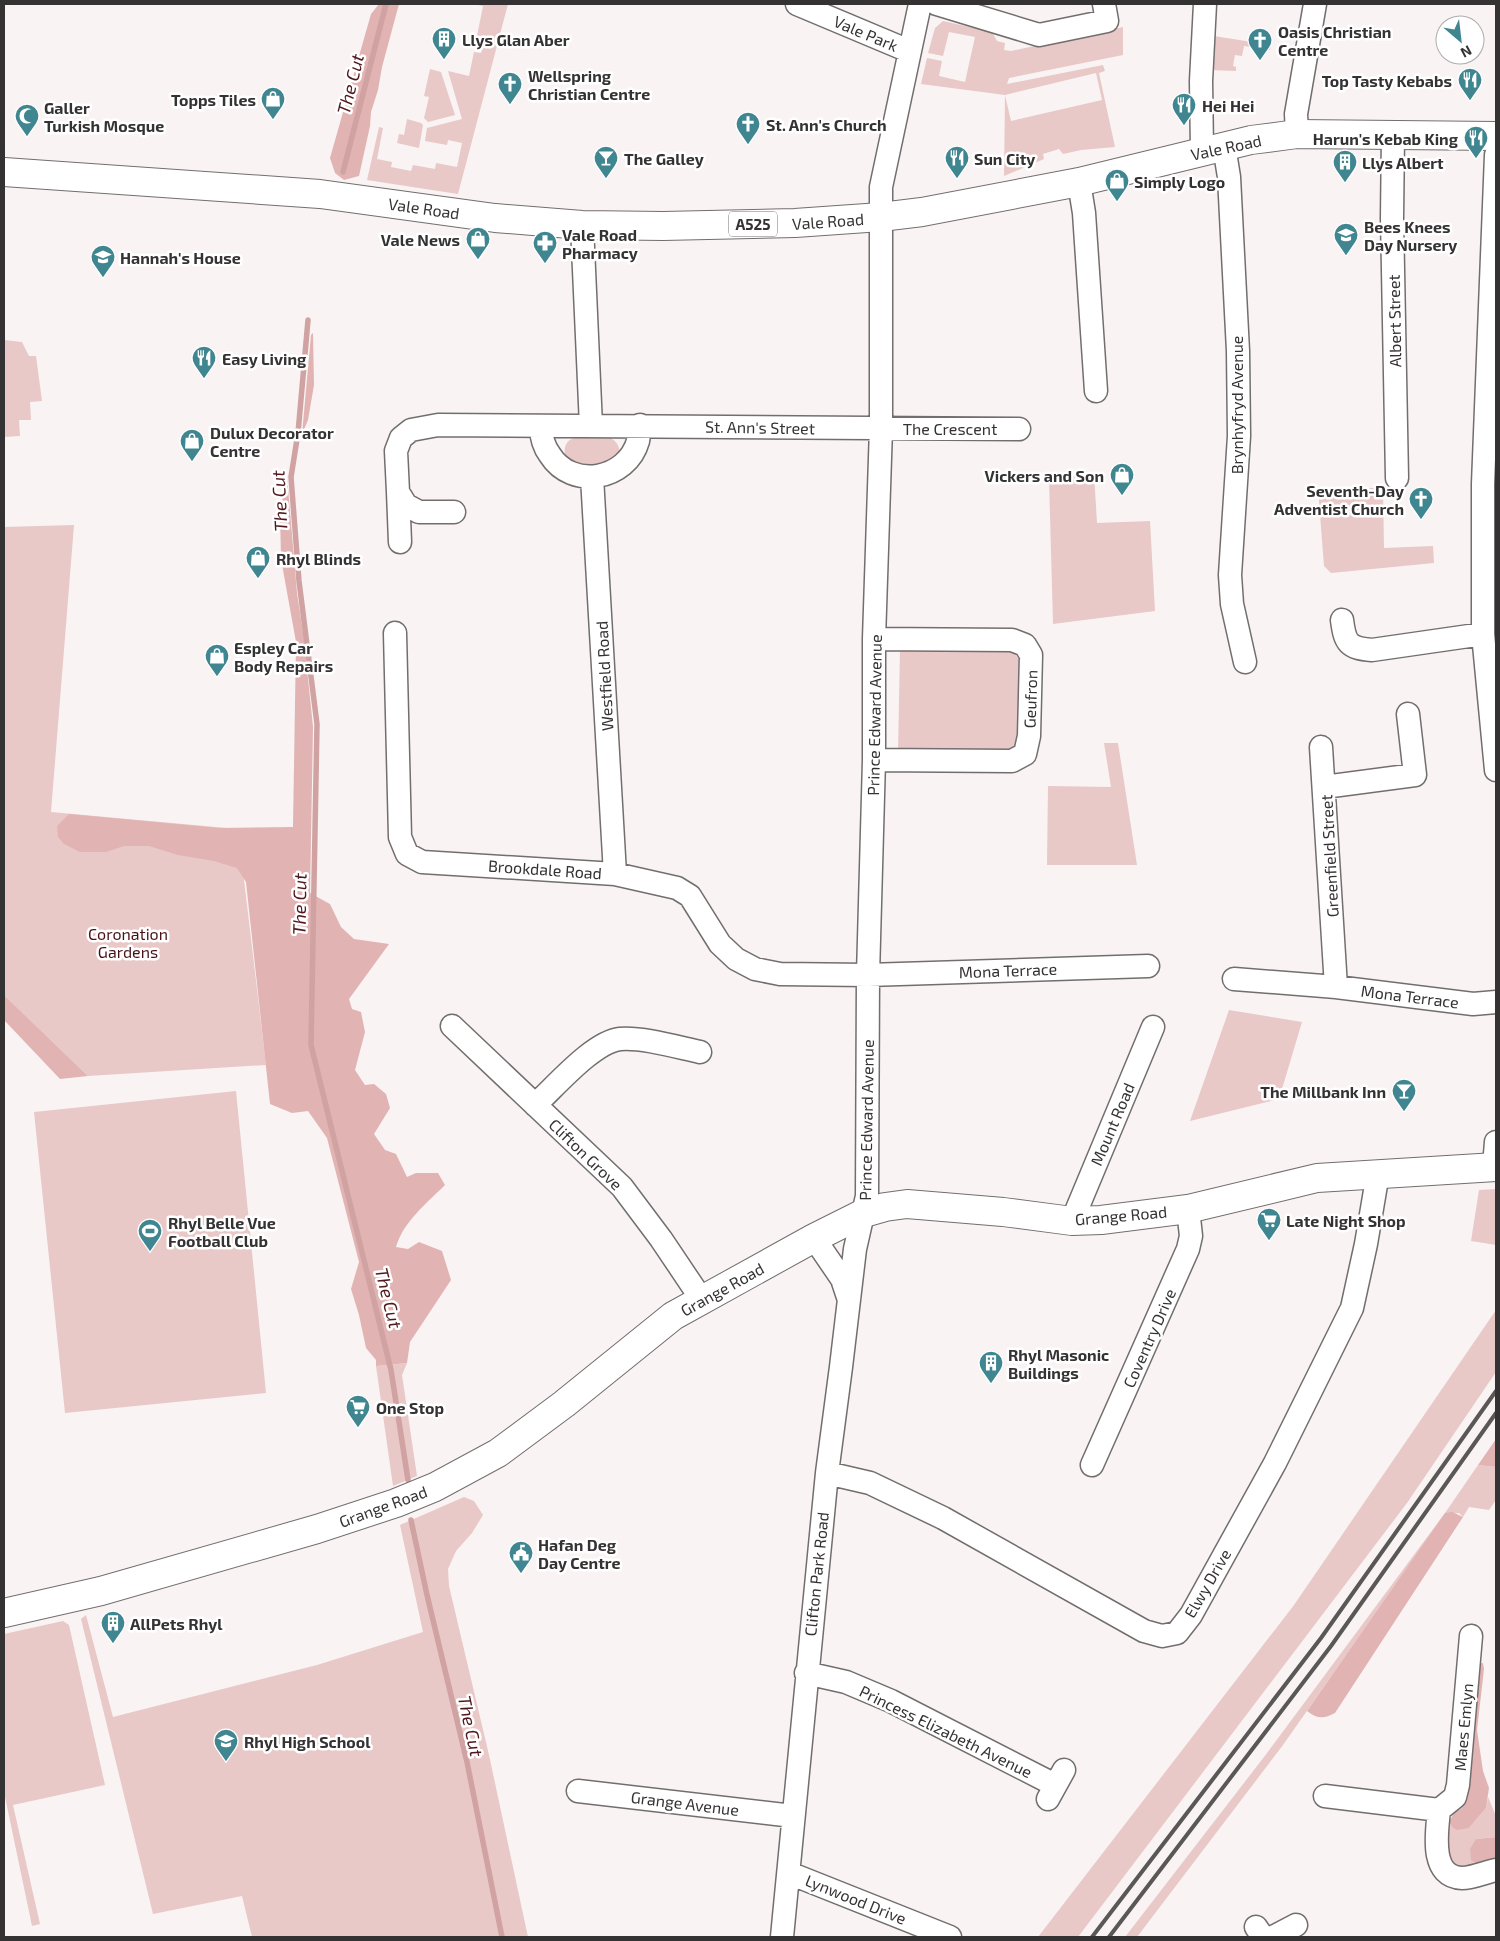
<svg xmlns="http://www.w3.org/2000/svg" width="1500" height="1941" font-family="'Exo 2',sans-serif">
  <rect width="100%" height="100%" fill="#f9f3f3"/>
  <path fill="#e9c8c8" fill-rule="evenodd" d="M473,4H508L458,194L367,180L379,127L383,128L377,159L392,162L391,167L411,171L413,165L435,169L436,163L457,167L462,143L448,140L447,145L425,141L427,128L462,119L448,71L469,76L474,52L481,53L485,38L477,36L483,6Z
    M943,21L992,32L997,41L1005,43L1004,50L1011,51L1123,27V55L1009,78L1007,84L1103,65L1105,71L1099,73L1115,147L1081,150L1063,154L1059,149L1043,154L1044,159L1004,176L1005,95L921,84L927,58L942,61L939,76L965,82L975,37L949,32L943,56L928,53L935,28ZM1096,73L1102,100L1011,121L1005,95Z
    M1214,36L1271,45L1270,50L1244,46L1242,56L1235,55L1233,66L1236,67V71L1210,70Z
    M430,69L441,72L455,115L428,122L424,118L429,97L424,96Z
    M407,119L421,123L423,125L419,148L397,143L399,134L404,135Z
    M4,340L22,342L29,356H36L42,401L30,402L31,420H19L20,436L4,437Z
    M606,436C618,440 622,449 618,460L590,469L566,459C558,431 589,436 606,436Z
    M1094,474L1097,523L1150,521L1155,611L1053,624L1049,478Z
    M1318,488H1383L1384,548L1433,546L1434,563L1331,573L1324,566Z
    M74,525L51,812L238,829L266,1065L88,1076L4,995V527Z
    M900,650L1013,652L1023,664L1021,748L1008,755L898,753Z
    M1104,743H1118L1137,865H1047L1048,786L1111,787Z
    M1229,1010L1302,1022L1279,1099L1190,1121Z
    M236,1091L266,1393L65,1413L34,1112Z
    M1496,1189V1245L1471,1241L1479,1190Z
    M1496,1310V1372L1407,1503L1078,1937H1038L1294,1605Z
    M407,1363L402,1375L417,1476L393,1486L376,1366Z
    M1478,1465L1496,1467V1500L1489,1510L1469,1507L1463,1517L1459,1513L1445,1514L1283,1745L1137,1937H1125L1264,1757L1445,1513Z
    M464,1497L474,1501L483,1515L472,1533L456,1551L448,1569L449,1586L489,1755L528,1937H252L242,1896L153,1914L81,1619L86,1615L113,1717L317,1665L423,1632L400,1525Z
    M63,1621L69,1625L105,1785L13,1805L40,1924L32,1926L4,1792V1634Z
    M1488,1797L1496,1816V1837L1476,1839L1479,1865C1462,1868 1458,1871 1446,1856L1449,1822L1452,1827L1469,1828L1486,1808Z"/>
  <path fill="#e2b3b3" d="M379,4H399L382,67L378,90L371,112L370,126L359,176L344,180L335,173L330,158L371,14Z
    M313,333L314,385L308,420L302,434L311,335Z
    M287,476L297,593L304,639L313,727L310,893L330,904L341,927L354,939L389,944L349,999L352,1009L361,1012L365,1032L355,1070L365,1085L374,1084L386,1094L390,1108L374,1134L385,1150L396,1154L407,1177L416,1173H438L445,1185C427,1203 403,1222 396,1247L408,1249L419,1242L442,1251L451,1280L410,1342L407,1363L376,1366V1360L366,1348L359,1315L351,1289L359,1262L327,1138L308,1111L292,1113L270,1104L246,882L237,868L214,861L178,855L149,846H124L106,852H80L64,844L58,837L57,826L69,814L219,828L293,827L296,642L281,559L280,513Z
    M4,995L88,1076L60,1079L4,1020Z
    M1496,1439V1467L1478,1465Z
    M1452,1512L1463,1517L1335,1713C1324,1719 1317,1719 1307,1711L1445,1513Z
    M1483,1663L1484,1669L1477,1730L1483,1771L1489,1788L1486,1808L1469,1828L1457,1830L1452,1827L1449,1822L1454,1813L1462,1808L1468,1797L1470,1731L1477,1664Z
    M1496,1837V1864L1479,1865L1471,1860L1470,1849L1476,1839Z"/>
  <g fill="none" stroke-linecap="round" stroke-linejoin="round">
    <path stroke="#d0a2a2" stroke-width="5.5" d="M343,172L386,4
      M308,320L298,433L291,477L299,581L317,724L311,1045L391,1370L408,1480
      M411,1520L427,1595L467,1762L502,1937"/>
    <defs>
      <path id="minor" d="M797,4L909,51
        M937,4L1039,35L1107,21L1104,4
        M1297,134L1296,114L1315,4
        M1393,134L1392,218L1397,478
        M1224,146L1229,177L1238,351L1239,436L1230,575L1232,604L1245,662
        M1202,151L1201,81L1205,4
        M1496,155L1483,484V634L1496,770
        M1079,182L1084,213L1096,391
        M582,225L591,426
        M540,426C542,437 543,446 550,455C572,490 627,480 638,441C639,436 639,430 640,425
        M592,477L615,874
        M398,492L400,542
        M454,512H419L406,505L398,492L396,451L401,438L411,430L438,425L1019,429
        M1342,620C1345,643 1348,648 1372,650L1483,634
        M395,633L400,837L407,854L422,862L615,874L677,888L690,896L720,944L736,959L755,969L780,974L868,975L1148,966
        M874,639L1012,640L1025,645L1031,655L1029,736L1025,754L1012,761L874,760
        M1321,747L1336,987
        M1324,787L1415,775L1408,714
        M1234,979L1336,987L1473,1004L1496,1002
        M452,1026L622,1187L661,1239L702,1300
        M535,1105C555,1087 593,1042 620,1039C642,1037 677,1047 700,1052
        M1494,1166L1496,1142
        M1072,1221L1153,1027
        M814,1238L842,1279L848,1297
        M1092,1465L1188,1249L1191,1236L1188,1209
        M827,1473L870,1483L943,1518L1144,1631L1162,1636L1177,1633L1191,1615L1275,1463L1352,1308L1366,1244L1378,1173
        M1471,1636L1458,1785L1455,1797L1439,1810C1437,1831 1429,1877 1462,1878C1473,1878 1486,1872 1496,1870
        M806,1673L846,1682L891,1701L1055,1785
        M578,1791L793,1816
        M1325,1796L1439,1810
        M1048,1799L1064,1770
        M789,1873L950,1937
        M1256,1927L1263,1937
        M782,1937L827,1473L841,1367L855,1249L867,1196L868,975L874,760V639L881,428V187L920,4
        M1273,1937L1296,1925"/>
      <path id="major" d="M4,172L320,194L495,218L582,225L663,226L795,223L881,217L922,212L1079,182L1251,140L1297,134L1496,136
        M4,1613L101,1591L317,1529L396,1503L435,1487L498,1453L564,1404L673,1316L814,1238L864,1213L885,1207L907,1204L1003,1212L1072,1221L1101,1220L1188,1209L1317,1178L1496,1167"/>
    </defs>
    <use href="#minor" stroke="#736e6e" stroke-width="25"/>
    <use href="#major" stroke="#736e6e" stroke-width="30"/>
    <use href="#minor" stroke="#fff" stroke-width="22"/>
    <use href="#major" stroke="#fff" stroke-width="28"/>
    <path stroke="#5a5757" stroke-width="4" d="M1092,1937L1321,1638L1496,1391
      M1109,1937L1331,1646L1496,1413"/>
  </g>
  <defs>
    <symbol id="building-pin" viewBox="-11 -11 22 30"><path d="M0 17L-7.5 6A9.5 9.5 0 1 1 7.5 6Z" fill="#408691" stroke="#fff"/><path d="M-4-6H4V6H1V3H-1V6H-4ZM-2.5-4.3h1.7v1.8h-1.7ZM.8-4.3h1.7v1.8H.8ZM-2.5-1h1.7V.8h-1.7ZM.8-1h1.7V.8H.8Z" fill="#fff"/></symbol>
    <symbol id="church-pin" viewBox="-11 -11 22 30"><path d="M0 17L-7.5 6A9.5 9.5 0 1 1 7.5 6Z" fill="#408691" stroke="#fff"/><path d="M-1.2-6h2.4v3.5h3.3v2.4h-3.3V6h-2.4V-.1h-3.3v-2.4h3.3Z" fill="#fff"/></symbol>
    <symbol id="restaurant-pin" viewBox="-11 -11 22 30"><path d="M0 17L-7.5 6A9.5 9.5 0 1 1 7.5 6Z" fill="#408691" stroke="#fff"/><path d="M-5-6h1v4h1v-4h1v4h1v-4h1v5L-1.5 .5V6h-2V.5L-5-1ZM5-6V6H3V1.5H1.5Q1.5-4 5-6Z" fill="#fff"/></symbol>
    <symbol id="shop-pin" viewBox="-11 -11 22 30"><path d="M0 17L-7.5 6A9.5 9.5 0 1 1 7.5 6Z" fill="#408691" stroke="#fff"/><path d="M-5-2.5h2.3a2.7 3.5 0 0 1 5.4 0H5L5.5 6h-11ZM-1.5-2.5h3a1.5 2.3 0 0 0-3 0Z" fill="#fff"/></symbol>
    <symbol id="mosque-pin" viewBox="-11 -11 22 30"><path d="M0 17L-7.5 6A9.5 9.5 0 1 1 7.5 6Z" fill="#408691" stroke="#fff"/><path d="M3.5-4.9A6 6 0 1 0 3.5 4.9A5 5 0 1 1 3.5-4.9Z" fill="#fff"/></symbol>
    <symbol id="bar-pin" viewBox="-11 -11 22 30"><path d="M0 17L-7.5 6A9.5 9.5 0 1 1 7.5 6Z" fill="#408691" stroke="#fff"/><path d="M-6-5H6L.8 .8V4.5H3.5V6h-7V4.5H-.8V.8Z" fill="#fff"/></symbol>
    <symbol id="school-pin" viewBox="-11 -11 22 30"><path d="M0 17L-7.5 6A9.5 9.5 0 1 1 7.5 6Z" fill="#408691" stroke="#fff"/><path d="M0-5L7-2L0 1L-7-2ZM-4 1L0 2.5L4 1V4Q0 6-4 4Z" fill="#fff"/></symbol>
    <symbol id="pharmacy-pin" viewBox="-11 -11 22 30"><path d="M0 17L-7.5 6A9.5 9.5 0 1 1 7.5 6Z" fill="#408691" stroke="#fff"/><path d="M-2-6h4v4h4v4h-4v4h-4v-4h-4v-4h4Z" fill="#fff"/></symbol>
    <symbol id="supermarket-pin" viewBox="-11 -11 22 30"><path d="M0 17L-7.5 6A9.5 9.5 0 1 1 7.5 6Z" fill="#408691" stroke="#fff"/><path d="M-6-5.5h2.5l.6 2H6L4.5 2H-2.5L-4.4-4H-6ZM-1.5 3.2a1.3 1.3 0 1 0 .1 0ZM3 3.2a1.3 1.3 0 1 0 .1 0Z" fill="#fff"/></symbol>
    <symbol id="stadium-pin" viewBox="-11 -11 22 30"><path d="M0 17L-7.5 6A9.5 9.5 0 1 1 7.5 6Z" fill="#408691" stroke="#fff"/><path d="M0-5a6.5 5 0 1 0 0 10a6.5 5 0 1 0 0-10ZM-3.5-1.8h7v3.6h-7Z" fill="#fff"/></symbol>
    <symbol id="civic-pin" viewBox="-11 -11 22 30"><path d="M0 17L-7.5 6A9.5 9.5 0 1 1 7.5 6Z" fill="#408691" stroke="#fff"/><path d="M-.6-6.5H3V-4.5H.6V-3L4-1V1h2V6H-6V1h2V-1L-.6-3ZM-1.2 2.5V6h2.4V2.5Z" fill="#fff"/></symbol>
  </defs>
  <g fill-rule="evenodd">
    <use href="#building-pin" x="430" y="25" width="28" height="38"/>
    <use href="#church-pin" x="1246" y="26" width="28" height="38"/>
    <use href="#restaurant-pin" x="1456" y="66" width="28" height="38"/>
    <use href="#church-pin" x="496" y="70" width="28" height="38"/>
    <use href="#shop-pin" x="259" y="85" width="28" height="38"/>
    <use href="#restaurant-pin" x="1170" y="91" width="28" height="38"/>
    <use href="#mosque-pin" x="13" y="102" width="28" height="38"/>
    <use href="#church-pin" x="734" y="110" width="28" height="38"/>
    <use href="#restaurant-pin" x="1462" y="124" width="28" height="38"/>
    <use href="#bar-pin" x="592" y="144" width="28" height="38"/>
    <use href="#restaurant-pin" x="943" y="144" width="28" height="38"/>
    <use href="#building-pin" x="1331" y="148" width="28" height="38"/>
    <use href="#shop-pin" x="1103" y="167" width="28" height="38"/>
    <use href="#school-pin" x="1332" y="221" width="28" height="38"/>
    <use href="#shop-pin" x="464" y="225" width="28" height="38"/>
    <use href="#pharmacy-pin" x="531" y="229" width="28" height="38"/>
    <use href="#school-pin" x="89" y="243" width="28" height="38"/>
    <use href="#restaurant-pin" x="190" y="344" width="28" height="38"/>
    <use href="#shop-pin" x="178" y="427" width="28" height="38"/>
    <use href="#shop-pin" x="1108" y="461" width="28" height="38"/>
    <use href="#church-pin" x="1407" y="485" width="28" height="38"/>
    <use href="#shop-pin" x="244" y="544" width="28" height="38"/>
    <use href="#shop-pin" x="203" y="642" width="28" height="38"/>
    <use href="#bar-pin" x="1390" y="1077" width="28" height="38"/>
    <use href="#supermarket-pin" x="1255" y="1206" width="28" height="38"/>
    <use href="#stadium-pin" x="136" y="1217" width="28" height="38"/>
    <use href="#building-pin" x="977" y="1349" width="28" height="38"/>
    <use href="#supermarket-pin" x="344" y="1393" width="28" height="38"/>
    <use href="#civic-pin" x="507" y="1539" width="28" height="38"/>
    <use href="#building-pin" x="99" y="1609" width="28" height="38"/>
    <use href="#school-pin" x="212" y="1727" width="28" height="38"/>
  </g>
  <g text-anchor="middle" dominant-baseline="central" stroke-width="5" stroke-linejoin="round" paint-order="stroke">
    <rect fill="#fff" stroke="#717070" stroke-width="1" x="729" y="211.5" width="48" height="25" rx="4"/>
    <g font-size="15" font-weight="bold" fill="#343232">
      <text x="753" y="224">A525</text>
    </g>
    <g font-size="16" font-weight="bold" fill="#343232" stroke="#fff" text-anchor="start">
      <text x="1278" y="31">Oasis Christian<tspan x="1278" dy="18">Centre</tspan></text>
      <text x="462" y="39">Llys Glan Aber</text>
      <text x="528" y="75">Wellspring<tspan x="528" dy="18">Christian Centre</tspan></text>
      <text x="1452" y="80" text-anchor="end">Top Tasty Kebabs</text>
      <text x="256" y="99" text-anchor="end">Topps Tiles</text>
      <text x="1202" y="105">Hei Hei</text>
      <text x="44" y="107">Galler<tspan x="44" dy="18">Turkish Mosque</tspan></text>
      <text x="766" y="124">St. Ann's Church</text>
      <text x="1458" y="138" text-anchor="end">Harun's Kebab King</text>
      <text x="624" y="158">The Galley</text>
      <text x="974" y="158">Sun City</text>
      <text x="1362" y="162">Llys Albert</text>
      <text x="1134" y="181">Simply Logo</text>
      <text x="1364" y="226">Bees Knees<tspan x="1364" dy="18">Day Nursery</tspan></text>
      <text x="562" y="234">Vale Road<tspan x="562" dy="18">Pharmacy</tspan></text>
      <text x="460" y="239" text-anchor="end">Vale News</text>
      <text x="120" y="257">Hannah's House</text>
      <text x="222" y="358">Easy Living</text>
      <text x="210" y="432">Dulux Decorator<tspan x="210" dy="18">Centre</tspan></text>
      <text x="1104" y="475" text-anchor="end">Vickers and Son</text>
      <text x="1404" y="490" text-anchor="end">Seventh-Day<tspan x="1404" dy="18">Adventist Church</tspan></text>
      <text x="276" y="558">Rhyl Blinds</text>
      <text x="234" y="647">Espley Car<tspan x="234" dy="18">Body Repairs</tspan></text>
      <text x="1386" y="1091" text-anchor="end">The Millbank Inn</text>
      <text x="1286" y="1220">Late Night Shop</text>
      <text x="168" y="1222">Rhyl Belle Vue<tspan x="168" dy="18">Football Club</tspan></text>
      <text x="1008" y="1354">Rhyl Masonic<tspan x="1008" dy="18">Buildings</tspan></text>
      <text x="376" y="1407">One Stop</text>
      <text x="538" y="1544">Hafan Deg<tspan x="538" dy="18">Day Centre</tspan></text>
      <text x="130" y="1623">AllPets Rhyl</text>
      <text x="244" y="1741">Rhyl High School</text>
    </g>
    <g font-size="16" fill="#343232" stroke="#fff">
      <text transform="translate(866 33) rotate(23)">Vale Park</text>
      <text transform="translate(1226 147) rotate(-12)">Vale Road</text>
      <text transform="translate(424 208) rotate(8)">Vale Road</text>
      <text transform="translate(828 221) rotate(-4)">Vale Road</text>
      <text transform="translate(1394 321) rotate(-91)">Albert Street</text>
      <text transform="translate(1236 405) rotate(-90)">Brynhyfryd Avenue</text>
      <text transform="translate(760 427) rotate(1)">St. Ann's Street</text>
      <text x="950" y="428">The Crescent</text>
      <text transform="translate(604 676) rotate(-93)">Westfield Road</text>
      <text transform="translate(1030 699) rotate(-88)">Geufron</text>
      <text transform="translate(874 715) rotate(-89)">Prince Edward Avenue</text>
      <text transform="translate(1329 856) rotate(-93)">Greenfield Street</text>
      <text transform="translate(545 869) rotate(4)">Brookdale Road</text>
      <text transform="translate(1008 970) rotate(-2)">Mona Terrace</text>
      <text transform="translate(1410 996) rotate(7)">Mona Terrace</text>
      <text transform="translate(866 1120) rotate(-89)">Prince Edward Avenue</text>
      <text transform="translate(1112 1124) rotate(-67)">Mount Road</text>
      <text transform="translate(586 1154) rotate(44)">Clifton Grove</text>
      <text transform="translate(1121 1215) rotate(-5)">Grange Road</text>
      <text transform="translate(722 1289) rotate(-29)">Grange Road</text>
      <text transform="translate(1149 1338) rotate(-66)">Coventry Drive</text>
      <text transform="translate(383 1506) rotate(-20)">Grange Road</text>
      <text transform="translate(816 1574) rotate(-84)">Clifton Park Road</text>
      <text transform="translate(1207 1583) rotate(-60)">Elwy Drive</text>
      <text transform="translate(1463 1727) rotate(-85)">Maes Emlyn</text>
      <text transform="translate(946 1731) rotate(26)">Princess Elizabeth Avenue</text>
      <text transform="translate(685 1803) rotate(7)">Grange Avenue</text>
      <text transform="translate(856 1899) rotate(22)">Lynwood Drive</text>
    </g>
    <g font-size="16" fill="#4a1218" stroke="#fff">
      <text x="128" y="933">Coronation<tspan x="128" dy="18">Gardens</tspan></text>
    </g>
    <g font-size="18" font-style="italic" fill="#50181d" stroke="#fff">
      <text transform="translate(350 84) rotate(-76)">The Cut</text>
      <text transform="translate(279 501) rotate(-93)">The Cut</text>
      <text transform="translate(299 904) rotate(-89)">The Cut</text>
      <text transform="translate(389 1298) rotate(76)">The Cut</text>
      <text transform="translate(471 1726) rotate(78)">The Cut</text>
    </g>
  </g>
  <rect width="1500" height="1941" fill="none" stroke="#343232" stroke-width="10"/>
  <g transform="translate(1460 40) rotate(152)"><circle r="24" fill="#ffffff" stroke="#aeadad"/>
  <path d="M0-4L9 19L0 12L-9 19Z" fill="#408691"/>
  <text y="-8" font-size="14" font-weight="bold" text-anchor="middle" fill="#343232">N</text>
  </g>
</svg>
